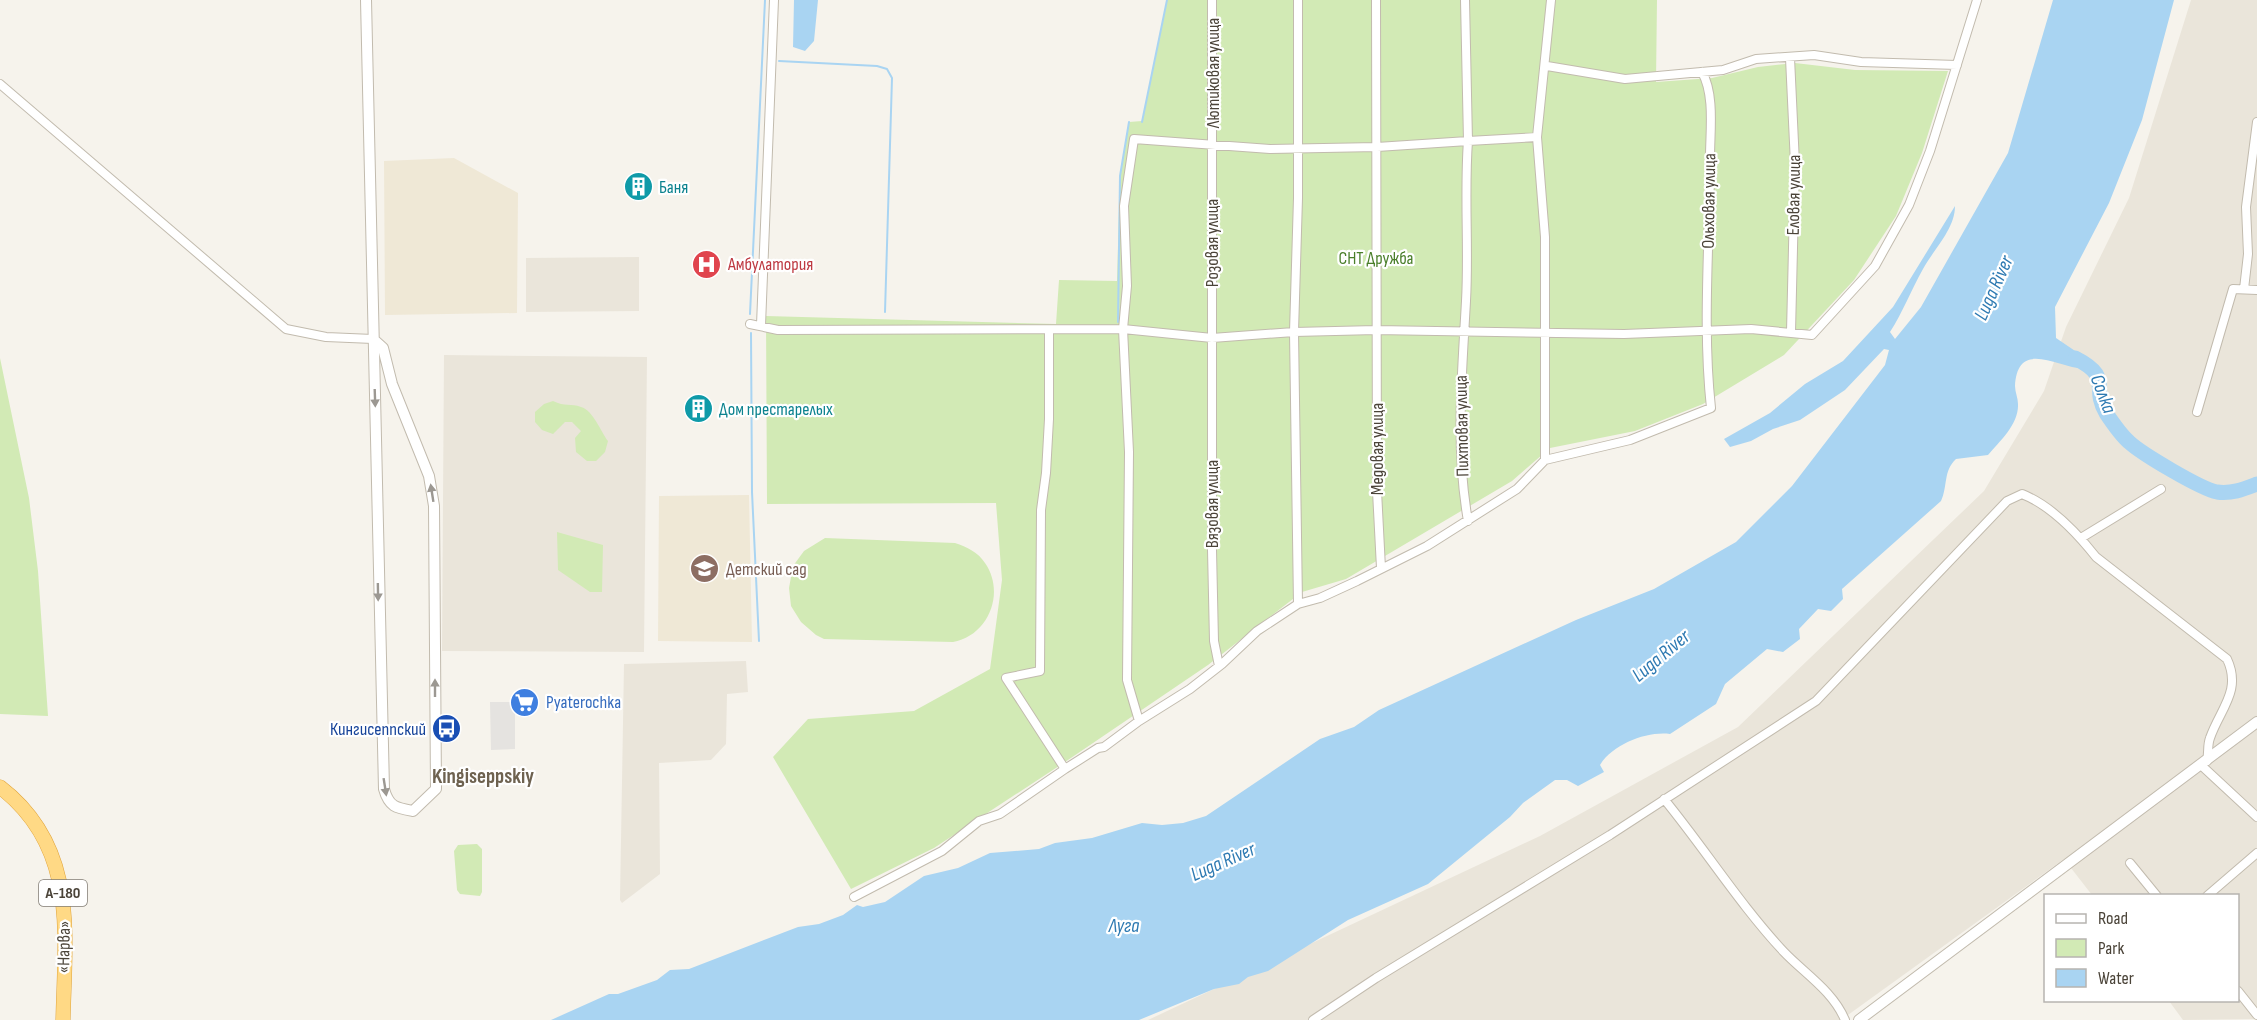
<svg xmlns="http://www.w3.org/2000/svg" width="2257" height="1020" font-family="'Sofia Sans Condensed',sans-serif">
  <rect width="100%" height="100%" fill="#f6f3ec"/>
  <path fill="#eae5da" d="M2191,0H2257V1019L2183,1020L2169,1001L2238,1000V896L2092,895L2064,859L1841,1020H1148L1540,836L1738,727L1984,491L2044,391L2066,327L2129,198Z
    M639,257V311L526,312V258Z
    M444,355L647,357L644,652L442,651Z
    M746,661L748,692L727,694L726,744L711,760L659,763L660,874L622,903L620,900L624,664Z"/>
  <path fill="#efe8d6" d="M454,158L518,193L517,313L385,315L384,161Z
    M749,495L752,642L658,641L659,496Z"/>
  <path fill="#d2eab5" d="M1167,0H1657L1656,82L1712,78L1758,67L1795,63L1855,70L1948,71L1922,153L1896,216L1854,280L1784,355L1703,404L1635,431L1550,448L1512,481L1346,579L1302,592L1208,665L1065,762L934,848L851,889L773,757L808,719L914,711L990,669L1002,580L996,503L767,504L766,316L1056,324L1059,280L1117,281L1120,176L1129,122L1142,121Z
    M0,358L29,498L38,571L48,716L0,714Z
    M553,401C565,407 571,403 581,407C593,410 601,432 608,441L605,452L596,461H587L576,452L575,438L581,431L572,422H565L553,434L542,430L535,422V412L544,404Z
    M557,532L603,545L602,592H590L558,570Z
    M825,538L955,543C967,547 978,552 985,563C1006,593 988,636 953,642L824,639L816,635L801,622L791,606L789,588L793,566L804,551Z
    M477,844L482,849V892L480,896L460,894L457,890L454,851L458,845Z"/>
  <path fill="#e5e3e0" d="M490,702H515V749L491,750Z"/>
  <path fill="#a9d4f2" d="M794,0H818L814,41L805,51L793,47Z
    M2053,0H2174L2142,120L2109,203L2055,307L2056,338L2087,359L2092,367C2068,377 2018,332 2015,386C2015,392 2018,398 2018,404C2019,424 2000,441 1988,455L1956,459C1943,471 1948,486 1941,501L1842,589L1843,599L1831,611L1818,609L1799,629L1800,639L1783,652L1767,649L1725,684L1716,704L1670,734C1647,731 1613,744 1600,765L1604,772L1578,786L1567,780H1555L1523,803L1510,817L1428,884L1348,920L1268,971L1248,977L1239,984L1214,989L1139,1020H551L609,994H618L657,980L670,970L689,969L798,927L819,924L843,915L857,905L863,907L885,902L924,876L958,868L990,853L1039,849L1055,843L1092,838L1142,823L1162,825L1183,823L1206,816L1320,739L1354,727L1379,710L1576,620L1654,589L1736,542L1792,486L1885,365L1889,350L1884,349L1845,390L1800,420L1773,429L1751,441L1730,447L1724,439L1770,413L1805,384L1843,361L1893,307L1955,206C1955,229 1934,249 1923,269C1911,290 1903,312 1890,332L1895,339L1921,307L2008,153Z"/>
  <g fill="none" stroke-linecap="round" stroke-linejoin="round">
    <path stroke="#a9d4f2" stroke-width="2" d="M779,61L877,66L887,69L892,78L885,312
      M1142,122L1167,0
      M750,314L765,0
      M1118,322L1120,176L1129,122
      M751,333L752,492L759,641"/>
    <path stroke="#a9d4f2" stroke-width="15" d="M2075,358C2114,378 2090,386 2106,413C2112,422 2121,435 2129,442C2142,454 2201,489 2217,492C2232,494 2244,489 2257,484"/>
    <defs>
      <path id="minor" d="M1212,0V550L1214,641L1219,666
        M1376,0L1377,491L1381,568
        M1465,0L1468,141L1537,137
        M1790,58L1795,164L1791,332
        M1547,66L1625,79L1723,70L1756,59L1814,55L1861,62L1957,65
        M0,84L286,329L326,337L373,339
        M2244,289L2248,254L2246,207L2257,122
        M750,324L778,330L1123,329L1212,338L1294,332L1376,330L1624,334L1751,329L1812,335L1875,266L1909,205L1930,151L1977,0
        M761,325L774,0
        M1049,330V419L1046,473L1041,510L1040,671L1006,678L1065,769L1098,748L1104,747L1139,721L1127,680L1129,452L1123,329L1127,286L1124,206L1134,139L1270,149L1377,147L1468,141C1464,194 1469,248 1466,301C1462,375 1455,447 1468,521
        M2197,412L2233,289L2257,290
        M1545,460V237L1537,137L1551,0
        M2081,538L2161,489
        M1298,604L1320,598L1357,581L1427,546L1517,489L1545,460L1630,440L1711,408C1702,325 1710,240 1710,157C1710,131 1715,95 1702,72
        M1139,721L1190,689L1222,664L1257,631L1298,604L1294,332L1298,198V0
        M2202,766L2257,817
        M1664,799C1705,849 1740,905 1784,952C1804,973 1833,991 1845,1020
        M2130,863L2157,896
        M2207,896L2257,853
        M854,897L942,851L979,821L1000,814L1065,769
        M2238,991L2257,1015
        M1313,1020L1376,978L1610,835L1816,701L2007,501L2022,494C2050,505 2077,533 2096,557L2227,659C2242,691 2220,709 2210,738C2207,746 2209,753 2207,761"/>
      <path id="tertiary" d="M366,0L384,789C389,807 396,808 413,811L436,789L434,506L429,476L392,384L383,348L373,339
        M1859,1020L2257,722"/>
      <path id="trunk" d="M0,787C78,847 65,933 63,1020"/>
    </defs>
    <use href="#minor" stroke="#c2bbae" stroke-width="10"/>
    <use href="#tertiary" stroke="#c2bbae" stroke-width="12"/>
    <use href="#trunk" stroke="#e0a43c" stroke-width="15"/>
    <use href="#minor" stroke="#fff" stroke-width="8"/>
    <use href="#tertiary" stroke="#fff" stroke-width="10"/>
    <use href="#trunk" stroke="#ffd985" stroke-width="14"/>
  </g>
  <defs><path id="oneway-solid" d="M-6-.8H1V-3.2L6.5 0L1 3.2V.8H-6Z" transform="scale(1.5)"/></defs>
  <g fill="#9c9892">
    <use href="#oneway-solid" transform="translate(375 398) rotate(88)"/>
    <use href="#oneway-solid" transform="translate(432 493) rotate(-99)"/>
    <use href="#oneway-solid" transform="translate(378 592) rotate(89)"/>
    <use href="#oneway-solid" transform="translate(435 688) rotate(-90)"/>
    <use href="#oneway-solid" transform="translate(385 787) rotate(81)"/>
  </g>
  <defs>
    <symbol id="building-disc" viewBox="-11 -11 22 22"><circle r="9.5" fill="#0f9aa8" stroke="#fff"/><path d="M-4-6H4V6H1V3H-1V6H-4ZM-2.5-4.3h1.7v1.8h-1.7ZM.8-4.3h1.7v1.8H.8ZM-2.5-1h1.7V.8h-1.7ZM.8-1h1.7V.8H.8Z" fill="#fff"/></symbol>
    <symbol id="hospital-disc" viewBox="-11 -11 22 22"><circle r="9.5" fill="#e0444e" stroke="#fff"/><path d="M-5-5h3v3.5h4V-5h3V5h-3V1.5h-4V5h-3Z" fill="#fff"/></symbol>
    <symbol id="school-disc" viewBox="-11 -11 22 22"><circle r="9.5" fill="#8d6e63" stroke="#fff"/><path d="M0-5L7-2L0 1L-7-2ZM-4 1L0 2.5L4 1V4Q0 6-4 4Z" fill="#fff"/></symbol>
    <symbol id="supermarket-disc" viewBox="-11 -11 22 22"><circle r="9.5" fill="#3f7fe0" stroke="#fff"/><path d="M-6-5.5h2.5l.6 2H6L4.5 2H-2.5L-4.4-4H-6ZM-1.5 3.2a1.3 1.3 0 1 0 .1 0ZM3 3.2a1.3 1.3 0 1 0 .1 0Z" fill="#fff"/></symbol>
    <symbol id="bus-disc" viewBox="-11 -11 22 22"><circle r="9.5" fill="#1a4fb4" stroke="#fff"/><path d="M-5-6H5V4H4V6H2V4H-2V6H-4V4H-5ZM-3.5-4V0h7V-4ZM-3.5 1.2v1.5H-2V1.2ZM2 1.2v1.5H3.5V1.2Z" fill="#fff"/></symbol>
  </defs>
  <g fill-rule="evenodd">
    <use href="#building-disc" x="622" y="170" width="33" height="33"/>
    <use href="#hospital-disc" x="690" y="248" width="33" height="33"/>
    <use href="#building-disc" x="682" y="392" width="33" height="33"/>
    <use href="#school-disc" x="688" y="552" width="33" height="33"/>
    <use href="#supermarket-disc" x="508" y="686" width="33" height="33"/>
    <use href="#bus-disc" x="430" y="712" width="33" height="33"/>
  </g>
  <g text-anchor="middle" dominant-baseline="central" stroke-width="4.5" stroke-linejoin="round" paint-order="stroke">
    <rect fill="#fff" stroke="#817c74" stroke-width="1.5" x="39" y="880" width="48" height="26" rx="4.5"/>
    <g font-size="16" font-weight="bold" fill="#4b4439">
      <text x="63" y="893">А-180</text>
    </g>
    <g font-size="18" fill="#4b4439" stroke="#fff">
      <text transform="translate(1213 73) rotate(-90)">Лютиковая улица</text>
      <text transform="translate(1794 195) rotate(-89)">Еловая улица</text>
      <text transform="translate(1709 201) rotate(-89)">Ольховая улица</text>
      <text transform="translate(1212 243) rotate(-90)">Розовая улица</text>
      <text transform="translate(1462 426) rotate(-91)">Пихтовая улица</text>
      <text transform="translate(1377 449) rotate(-90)">Медовая улица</text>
      <text transform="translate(1212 504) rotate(-90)">Вязовая улица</text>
      <text transform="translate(64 947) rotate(-89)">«Нарва»</text>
    </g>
    <g font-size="18" fill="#0d838f" stroke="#fff" text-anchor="start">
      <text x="659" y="187">Баня</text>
      <text x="719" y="409">Дом престарелых</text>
    </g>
    <g font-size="18" fill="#4a7f2a" stroke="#fff">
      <text x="1376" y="258">СНТ Дружба</text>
    </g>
    <g font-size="18" fill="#be3a42" stroke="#fff" text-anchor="start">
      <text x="728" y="264">Амбулатория</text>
    </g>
    <g font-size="18" fill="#785e54" stroke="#fff" text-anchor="start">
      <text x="726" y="569">Детский сад</text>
    </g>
    <g font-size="18" fill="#366cbe" stroke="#fff" text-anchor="start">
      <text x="546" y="702">Pyaterochka</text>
    </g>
    <g font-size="18" fill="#164399" stroke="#fff" text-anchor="end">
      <text x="426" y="729">Кингисеппский</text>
    </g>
    <g font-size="20" font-style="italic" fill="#2e7ab2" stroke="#fff">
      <text transform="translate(1994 288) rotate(-66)">Luga River</text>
      <text transform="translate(2103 394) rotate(69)">Солка</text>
      <text transform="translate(1661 656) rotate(-40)">Luga River</text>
      <text transform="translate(1223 862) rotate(-24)">Luga River</text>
      <text x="1124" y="926">Луга</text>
    </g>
    <g font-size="21" font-weight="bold" fill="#6e6250" stroke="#fff">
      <text x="483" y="776">Kingiseppskiy</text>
    </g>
  </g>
  <rect x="2044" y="894" width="195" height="108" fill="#ffffff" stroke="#b7b4b0" stroke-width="1.5"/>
  <rect x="2056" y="914" width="30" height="9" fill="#ffffff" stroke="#b7b4b0" stroke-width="1.5"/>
  <text x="2098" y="924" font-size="18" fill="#4b4439">Road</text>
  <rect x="2056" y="939" width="30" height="18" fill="#d2eab5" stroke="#b7b4b0" stroke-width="1.5"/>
  <text x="2098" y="954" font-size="18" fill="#4b4439">Park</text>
  <rect x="2056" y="969" width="30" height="18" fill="#a9d4f2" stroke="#b7b4b0" stroke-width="1.5"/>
  <text x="2098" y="984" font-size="18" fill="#4b4439">Water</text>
</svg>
